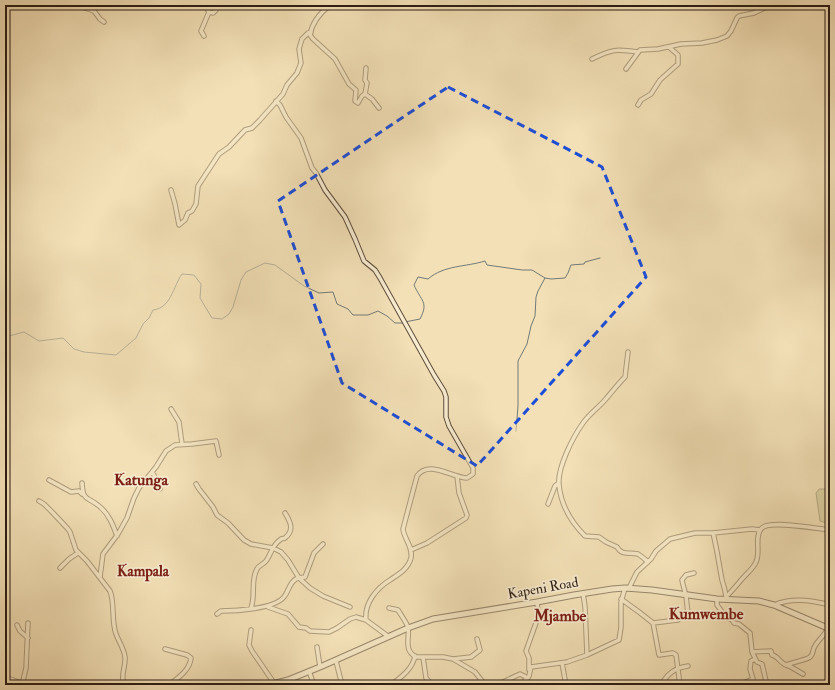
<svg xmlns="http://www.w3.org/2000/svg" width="835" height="690" font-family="'IM FELL Double Pica',serif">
  <rect width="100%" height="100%" fill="#f3e0b7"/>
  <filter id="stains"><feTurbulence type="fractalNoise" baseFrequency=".005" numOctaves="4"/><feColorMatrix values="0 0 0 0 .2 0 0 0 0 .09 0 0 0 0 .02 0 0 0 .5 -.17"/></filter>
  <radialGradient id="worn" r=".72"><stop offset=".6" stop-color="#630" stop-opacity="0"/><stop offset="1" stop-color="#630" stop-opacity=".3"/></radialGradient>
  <path fill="#c2c08a" stroke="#776e4e" d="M819,489H830V524L820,521L816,493Z"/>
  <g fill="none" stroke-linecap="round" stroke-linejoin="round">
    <path stroke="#727b77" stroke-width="1" d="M405,322L420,319C429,302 421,301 414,285L418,277L428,279C444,265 466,267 485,261L487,265L522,270H532L545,278
      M5,337L24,332L39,341L63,338L74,349L84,352L116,355L136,338L143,324L149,318L153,310C171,308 173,287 182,274L194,275L201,284L200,298L212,318L222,319L229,314L233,307L241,280L246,272L265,263L275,265L304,286L319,293L333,292L337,304L348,309L353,315H368L378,311L387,316L395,323H403
      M516,431L518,406V361L527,344L531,326L535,316L536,297L538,291L545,278L551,279L565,278L568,273L571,265L584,264L585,262L600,258"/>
    <defs>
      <path id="street" d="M80,5L85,8L94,11L100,19L104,22
        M330,5C320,13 312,22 310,35L313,39L335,59L349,84L356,90L355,101L358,103L362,96L365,94
        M209,12L213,13L216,10V5
        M204,36L201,31L209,12L205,5
        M592,59C612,49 616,49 638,52
        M366,68L365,80L367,83L365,94L372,99L379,108
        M626,69L640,50L658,49L681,44L702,43L717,40L727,36L731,31L737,18L739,16L754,13L771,5
        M276,101L280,105L286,117L301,138L312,168L316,173L325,190L345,217L355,239L364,261L375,270L380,278L434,375L444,391L446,397V417L449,426L473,468V474L467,478C452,478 429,459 417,476L403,529C404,539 413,546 411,558C408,569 399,574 390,580C377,588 364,603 366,620L389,637
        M638,105L641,100L651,94L660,80L678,64V55L669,47
        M171,190L175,204L179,225L185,220L188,213L192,211L196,204L198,186L219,154L229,147L245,130L252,128L260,120L283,94L287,85L297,73L301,63L299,49L302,39L308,33L311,32
        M628,352L625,377C617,385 612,392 605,400C598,408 589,414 583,423C573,437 557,468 559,485C561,505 572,523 585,536L599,537L606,542L617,547C622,556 629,552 638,554C641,556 645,559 648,562
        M171,409L179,422L182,444
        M152,472C157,478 155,483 160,489
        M49,480L71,492L79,491L82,494
        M82,483C83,502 87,496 99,506C109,514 113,525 117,536
        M196,484L199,489L213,507L217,515L228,523L244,540L251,544L273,548L281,552L288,560L299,578L310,588L323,596L350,607
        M39,501L44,504L53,513L68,529L70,532L76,550L87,561L110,591C115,603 111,620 116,634C119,642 124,649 125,657C126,667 120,675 124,685
        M548,504L555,486L559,483
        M713,533C717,549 719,564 722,580C724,587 726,592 726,599
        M411,550L427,543L466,518L467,515L459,493L457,476
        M60,568L69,559L78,553
        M100,577L103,554L118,534L127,518L134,498L139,488L156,467L166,451L175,445L192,444L216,441L219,455
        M629,588L637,572L651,559L656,551L670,539L695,533H713L752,529L760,530
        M583,593L585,607L587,655
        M726,597C732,591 737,585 742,579C747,573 753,569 756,562C761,552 754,538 761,529C767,519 818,529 830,530
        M621,599L639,612L653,623L659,655L673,653L676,655L680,685
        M717,599V605L726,617L732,620L734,623L739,624L750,633L752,652L757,662L762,664L766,681
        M774,605C792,597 812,600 830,605
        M268,607L288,614L299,627L306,628L310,631L329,632L337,628L350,619L356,617L366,620
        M251,608C256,595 250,581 257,569C259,565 264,564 266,561C271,554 273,544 280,540C281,538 284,539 285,538C295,530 290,521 285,513
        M389,608L398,610C401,615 406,622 408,627C410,638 403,650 416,657H443L453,659L475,672L482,681L483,685
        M217,614L221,611C236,611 274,609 284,597C289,591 289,583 296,579C299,577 302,578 305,577L314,553L323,544
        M689,617C687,610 687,603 686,596C685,591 683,586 682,580L686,575L694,573
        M653,623L678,620
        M17,625L20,631L28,638
        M251,630L249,645L252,651L274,683
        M317,647L320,667
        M165,649L187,655L191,658C190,670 178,678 169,685
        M752,652L771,651L772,655C778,656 780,663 786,665
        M423,657L426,678L432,685
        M453,659L471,657L480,650L477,639
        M336,661L342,685
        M562,663L566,685
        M529,670V658L526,651L537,620L538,613L537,602
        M309,671L314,685
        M803,674L791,667L786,665C793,662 807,660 810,657C814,654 812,650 815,646C818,640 825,635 828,628
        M5,677L26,685
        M288,680L291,685
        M503,682L520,674L528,678
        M22,685L26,668L28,623
        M391,685C401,677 412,670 415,656
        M521,685L529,676L531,667L567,662L587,655L619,640L621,627V602L625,588
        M661,685C668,673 675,668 688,666
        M738,685L753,679L750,669L751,661L755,659"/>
      <path id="secondary" d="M268,685L288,680L320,667L408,628L433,619L537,602L574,595L612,589L625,588L652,590L717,599L759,601L774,605L830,629"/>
    </defs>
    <use href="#street" stroke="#5e4e3c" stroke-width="5.5"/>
    <use href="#secondary" stroke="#2c1d13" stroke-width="7"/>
    <use href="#street" stroke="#f7ebd0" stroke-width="3.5"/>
    <use href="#secondary" stroke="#f7ebd0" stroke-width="5"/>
  </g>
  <path d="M0 0H835V690H0ZM448,87L602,167L646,277L477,466L342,383L278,201Z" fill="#f3e0b7" fill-opacity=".55" fill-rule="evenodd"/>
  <path fill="none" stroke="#1d4ed8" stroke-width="3" stroke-dasharray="8 5" stroke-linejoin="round" d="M448,87L602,167L646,277L477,466L342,383L278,201Z"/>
  <g text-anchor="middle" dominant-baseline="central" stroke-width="3.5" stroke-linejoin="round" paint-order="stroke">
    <g font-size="14" fill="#2c1d13" stroke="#f7ebd0">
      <text transform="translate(543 588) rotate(-10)">Kapeni Road</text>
    </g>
    <g font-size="15" font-weight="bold" fill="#7a1f14" stroke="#f7ebd0">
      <text x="143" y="571">Kampala</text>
    </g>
    <g font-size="16" font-weight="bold" fill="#7a1f14" stroke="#f7ebd0">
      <text x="141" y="480">Katunga</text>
      <text x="706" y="614">Kumwembe</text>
      <text x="560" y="616">Mjambe</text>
    </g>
  </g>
  <rect width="835" height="690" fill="none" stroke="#f3e0b7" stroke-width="20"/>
  <rect x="6" y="6" width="823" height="678" fill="none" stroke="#2c1d13" stroke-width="2"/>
  <rect x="10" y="10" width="815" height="670" fill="none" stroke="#2c1d13"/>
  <rect width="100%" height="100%" filter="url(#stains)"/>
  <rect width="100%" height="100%" fill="url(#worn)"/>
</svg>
